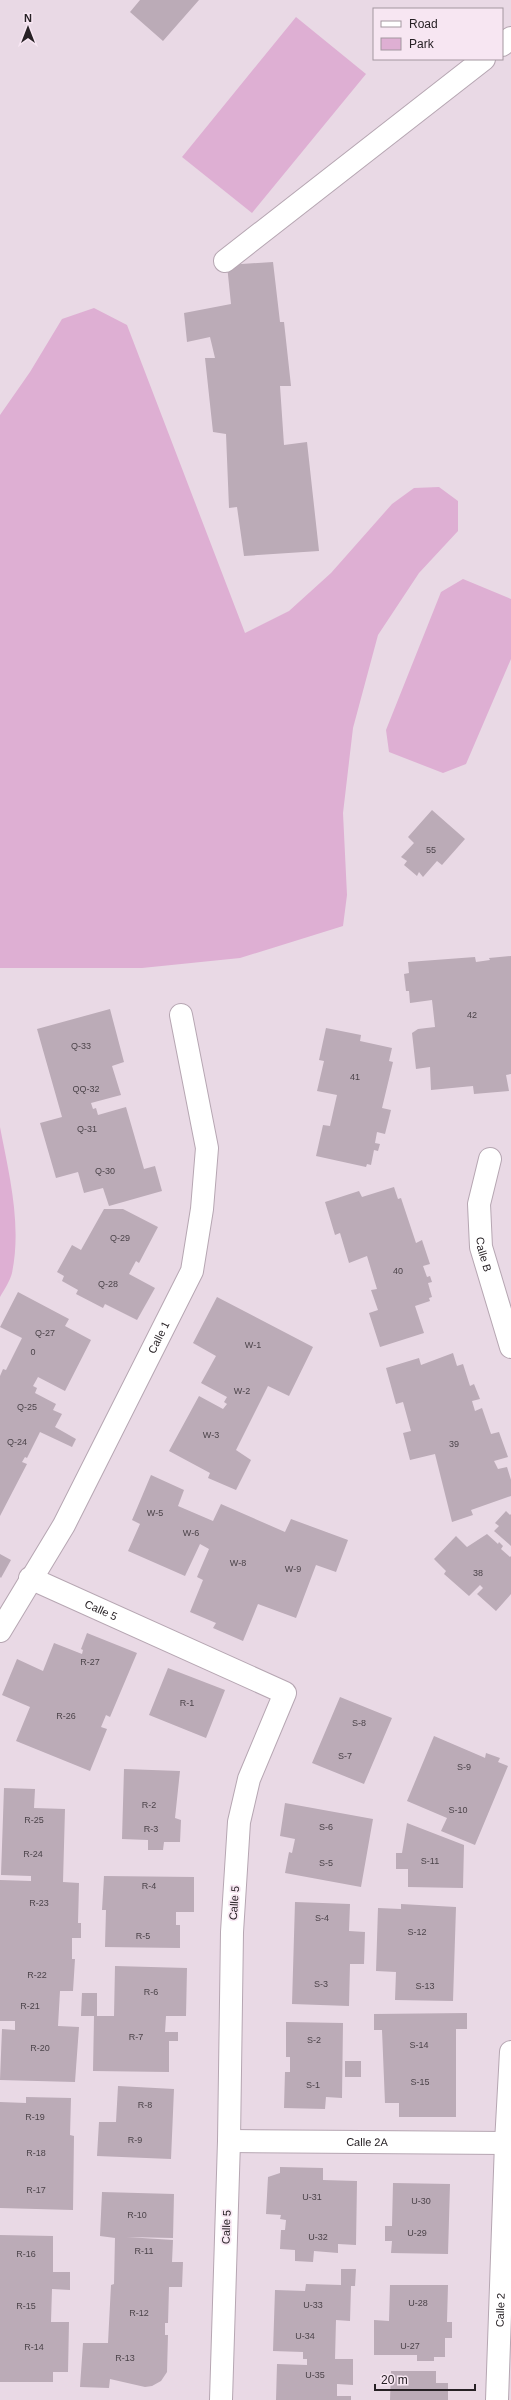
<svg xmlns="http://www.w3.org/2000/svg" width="511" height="2400" font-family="Arial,sans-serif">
  <rect width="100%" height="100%" fill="#e9d9e5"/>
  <path fill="#deafd3" d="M296,17L366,74L252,213L182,157Z
    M94,308L127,325L245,633L289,611L331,573L392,504L414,488L439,487L458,501V531L419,573L378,635L353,728L343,813L347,895L343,926L240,958L142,968H0V415L30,372L62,319Z
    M463,579L511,599V659L466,764L443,773L389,752L386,730L441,592Z
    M0,1127C9,1174 22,1224 12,1273C10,1281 4,1290 0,1297Z"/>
  <path fill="#bbabb7" d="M140,0H199L163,41L130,12Z
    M273,262L280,322H284L291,386H280L284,445L307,442L319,551L244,556L237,507L229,508L226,434L213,432L205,358H215L210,337L187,342L184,313L231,304L227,265Z
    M432,810L465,839L442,865L437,861L423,877L419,872L417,876L404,865L407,861L401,857L414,843L408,837Z
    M511,956V1074L506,1075L509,1091L474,1094L473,1086L431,1090L430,1067L416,1069L412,1033L418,1029L435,1027L432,1000L410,1003L409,991H406L404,974L409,973L408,962L475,957L476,962L490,960L489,958Z
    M110,1009L124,1062L112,1066L121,1095L91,1103L93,1109L96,1108L98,1115L126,1107L144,1169L155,1166L162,1191L109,1206L103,1188L84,1193L78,1172L56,1178L40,1123L62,1117L37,1029Z
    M326,1028L361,1035L360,1041L392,1048L389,1061L393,1062L382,1108L391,1110L385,1134L377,1132L375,1143L380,1144L378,1151L374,1150L371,1165L367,1164L366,1167L316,1156L323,1125L330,1126L337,1095L317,1091L324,1061L319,1060Z
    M394,1187L398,1199L401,1198L416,1243L422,1240L430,1264L423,1266L427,1277L430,1276L432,1282L428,1283L432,1297L429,1298L430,1301L415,1306L424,1333L380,1347L369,1313L378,1310L371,1290L377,1289L367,1256L349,1263L340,1233L335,1235L325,1202L359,1191L362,1197Z
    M104,1209H123L158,1227L139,1263L136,1261L129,1274L155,1288L137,1320L105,1304L103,1308L76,1294L78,1290L62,1281L64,1276L57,1272L72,1245L81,1250Z
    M18,1292L69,1319L65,1326L91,1340L65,1391L38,1377L33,1386L37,1388L35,1393L56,1404L53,1410L62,1414L55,1427L76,1439L72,1447L40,1432L27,1458L25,1457L22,1462L27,1464L0,1516V1376L3,1369L6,1370L22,1338L0,1327Z
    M217,1297L313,1347L289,1396L268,1386L236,1450L251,1460L236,1490L208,1478L210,1473L169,1451L199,1396L223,1409L227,1404L224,1402L227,1397L201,1383L216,1356L193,1343Z
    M453,1353L457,1366L463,1364L470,1386L474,1384L480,1399L472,1401L475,1411L482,1408L491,1434L499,1432L508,1457L494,1461L498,1469L507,1467L511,1480V1496L471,1510L473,1515L452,1522L435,1454L410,1460L403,1433L411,1431L403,1402L396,1404L386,1368L419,1358L421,1365Z
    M151,1475L184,1490L178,1506L213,1521L221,1504L285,1532L291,1519L348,1540L336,1572L316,1565L296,1618L258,1604L243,1641L213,1628L216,1623L190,1612L203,1580L197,1577L209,1549L200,1544L185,1576L128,1551L140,1524L132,1520Z
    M506,1511L510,1515L511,1514V1546L494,1531L499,1526L495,1523Z
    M487,1534L498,1544L499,1542L503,1546L501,1549L510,1557L511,1556V1594L496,1611L477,1594L483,1588L480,1585L469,1596L444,1574L446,1571L434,1559L456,1536L467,1547Z
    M0,1554L11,1560L1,1578L0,1577Z
    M87,1633L137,1653L110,1717L106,1715L101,1727L107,1729L90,1771L16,1741L30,1707L2,1695L17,1659L43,1671L54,1643L82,1654L83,1650L81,1649Z
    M168,1668L225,1690L206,1738L149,1715Z
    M340,1697L392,1718L364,1784L312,1763Z
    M434,1736L483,1757L485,1758L486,1753L500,1758L498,1762L508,1766L475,1845L441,1831L447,1818L407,1801Z
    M124,1769L180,1771L175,1818L181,1820L180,1842H164L163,1850H148V1840L122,1839Z
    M4,1788L35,1789L34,1808L65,1809L63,1882L79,1883L78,1923H81V1938H72V1959H75L73,1991H60L58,2026L79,2027L75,2082L0,2080L2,2029L15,2030V2021H0V1880L31,1881V1876L1,1875Z
    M285,1803L373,1819L361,1887L285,1873L289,1852L292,1853L295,1839L280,1836Z
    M407,1823L464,1845L463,1888L408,1887V1869H396V1853H402Z
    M104,1876L194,1877V1912H176V1925H180V1948L105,1947L106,1910H102Z
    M295,1902L350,1904L349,1931L365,1932L364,1964H350L349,2006L292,2004Z
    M401,1904L456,1907L453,2001L395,2000L396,1972L376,1971L378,1908L401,1909Z
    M115,1966L187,1968L186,2016H166L165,2032H178V2041H169V2072L93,2071L94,2016H81L82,1993H97V2016H114Z
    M467,2013V2029H456V2117H399V2103H385L382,2030H374V2014Z
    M286,2022L343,2023L342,2098L326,2097L325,2109L284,2108L285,2072H290V2057H286Z
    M345,2061H361V2077H345Z
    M118,2086L174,2089L171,2159L97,2156L99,2122H116Z
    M26,2097L71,2098L70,2135L74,2136L73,2210L0,2208V2102L26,2103Z
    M280,2167L323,2168V2180L357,2181L356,2245L338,2244V2253L314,2251L313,2262L295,2261V2250L280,2249L281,2230H285L286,2220L280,2219L281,2215L266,2214L268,2177L280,2173Z
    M393,2183L450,2184L448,2254L391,2253L392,2241H385V2226H392Z
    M102,2192L174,2194L173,2238L127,2237L173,2240L172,2262H183L182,2287H169L168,2323H165V2335H168L167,2372L161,2381L152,2386L145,2387L110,2379L109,2388L80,2387L83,2343H108L111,2285L114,2284L115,2238L100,2236Z
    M0,2235L53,2236V2272H70V2290L52,2289L51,2322H69L68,2372H53V2382H0Z
    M341,2269H356L355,2286H351L350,2321L336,2320L335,2359H353V2385L337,2384V2396H351V2400H276L277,2364L307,2365V2359H303V2352L273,2351L275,2290L305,2291L306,2284L341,2285Z
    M390,2285H448L447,2322H452V2338H445V2357H434V2361H417V2355H374V2320L389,2321Z
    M391,2371H436V2383H448V2400H390Z"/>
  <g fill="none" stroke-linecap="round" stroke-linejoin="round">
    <defs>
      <g id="minor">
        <path d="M502,45L511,38"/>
        <path d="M225,261L484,59"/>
        <path id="s1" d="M490,1159L479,1204L481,1247L511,1347"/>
        <path id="s2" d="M30,1578L285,1693L249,1779L239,1822L232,1932L229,2141L221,2400"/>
        <path id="s3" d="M0,1631L64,1525L192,1271L202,1209L207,1148L181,1015"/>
        <path id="s4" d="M229,2141L506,2143"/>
        <path id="s5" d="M497,2400L506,2143L511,2052"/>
      </g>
    </defs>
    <use href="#minor" stroke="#b6a6b2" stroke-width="24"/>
    <use href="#minor" stroke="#fff" stroke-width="22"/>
  </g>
  <g text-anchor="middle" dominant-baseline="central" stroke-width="3.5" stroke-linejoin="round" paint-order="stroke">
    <g font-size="9" fill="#4c444a">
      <text x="431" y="850">55</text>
      <text x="472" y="1015">42</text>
      <text x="81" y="1046">Q-33</text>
      <text x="355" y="1077">41</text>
      <text x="86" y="1089">QQ-32</text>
      <text x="87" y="1129">Q-31</text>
      <text x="105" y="1171">Q-30</text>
      <text x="120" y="1238">Q-29</text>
      <text x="398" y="1271">40</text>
      <text x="108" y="1284">Q-28</text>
      <text x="45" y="1333">Q-27</text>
      <text x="253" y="1345">W-1</text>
      <text x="33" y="1352">0</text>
      <text x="242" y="1391">W-2</text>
      <text x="27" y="1407">Q-25</text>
      <text x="211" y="1435">W-3</text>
      <text x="17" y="1442">Q-24</text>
      <text x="454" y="1444">39</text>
      <text x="155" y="1513">W-5</text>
      <text x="191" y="1533">W-6</text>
      <text x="238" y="1563">W-8</text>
      <text x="293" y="1569">W-9</text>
      <text x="478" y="1573">38</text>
      <text x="90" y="1662">R-27</text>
      <text x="187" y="1703">R-1</text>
      <text x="66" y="1716">R-26</text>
      <text x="359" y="1723">S-8</text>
      <text x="345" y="1756">S-7</text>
      <text x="464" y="1767">S-9</text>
      <text x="149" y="1805">R-2</text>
      <text x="458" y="1810">S-10</text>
      <text x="34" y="1820">R-25</text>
      <text x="326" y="1827">S-6</text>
      <text x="151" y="1829">R-3</text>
      <text x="33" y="1854">R-24</text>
      <text x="430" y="1861">S-11</text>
      <text x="326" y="1863">S-5</text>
      <text x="149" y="1886">R-4</text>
      <text x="39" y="1903">R-23</text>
      <text x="322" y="1918">S-4</text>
      <text x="417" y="1932">S-12</text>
      <text x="143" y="1936">R-5</text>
      <text x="37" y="1975">R-22</text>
      <text x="321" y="1984">S-3</text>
      <text x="425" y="1986">S-13</text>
      <text x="151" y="1992">R-6</text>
      <text x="30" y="2006">R-21</text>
      <text x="136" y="2037">R-7</text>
      <text x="314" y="2040">S-2</text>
      <text x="419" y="2045">S-14</text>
      <text x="40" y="2048">R-20</text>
      <text x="420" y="2082">S-15</text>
      <text x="313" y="2085">S-1</text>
      <text x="145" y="2105">R-8</text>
      <text x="35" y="2117">R-19</text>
      <text x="135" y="2140">R-9</text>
      <text x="36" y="2153">R-18</text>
      <text x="36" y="2190">R-17</text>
      <text x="312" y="2197">U-31</text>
      <text x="421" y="2201">U-30</text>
      <text x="137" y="2215">R-10</text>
      <text x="417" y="2233">U-29</text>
      <text x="318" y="2237">U-32</text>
      <text x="144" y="2251">R-11</text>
      <text x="26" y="2254">R-16</text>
      <text x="418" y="2303">U-28</text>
      <text x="313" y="2305">U-33</text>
      <text x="26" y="2306">R-15</text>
      <text x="139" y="2313">R-12</text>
      <text x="305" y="2336">U-34</text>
      <text x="410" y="2346">U-27</text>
      <text x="34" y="2347">R-14</text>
      <text x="125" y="2358">R-13</text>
      <text x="315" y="2375">U-35</text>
    </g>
    <g font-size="11" fill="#272125" stroke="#f7e6f2">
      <text stroke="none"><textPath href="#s1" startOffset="97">Calle B</textPath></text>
      <text stroke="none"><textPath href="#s3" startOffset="334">Calle 1</textPath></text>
      <text stroke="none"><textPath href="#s2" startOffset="78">Calle 5</textPath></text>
      <text transform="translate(234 1903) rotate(-86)">Calle 5</text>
      <text stroke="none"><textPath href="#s4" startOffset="138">Calle 2A</textPath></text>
      <text transform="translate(226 2227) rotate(-88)">Calle 5</text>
      <text stroke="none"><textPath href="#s5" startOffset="90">Calle 2</textPath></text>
    </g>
  </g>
  <rect x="373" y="8" width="130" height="52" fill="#f7e6f2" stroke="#a497a0"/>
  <rect x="381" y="21" width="20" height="6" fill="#ffffff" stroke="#a497a0"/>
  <text x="409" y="28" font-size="12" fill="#272125">Road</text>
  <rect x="381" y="38" width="20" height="12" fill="#deafd3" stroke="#a497a0"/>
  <text x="409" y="48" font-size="12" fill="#272125">Park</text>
  <g transform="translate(28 28)" stroke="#f7e6f2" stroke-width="3" paint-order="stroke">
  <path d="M0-3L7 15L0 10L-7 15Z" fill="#272125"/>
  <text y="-6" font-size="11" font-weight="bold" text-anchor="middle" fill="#272125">N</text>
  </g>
  <path d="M375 2384v6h100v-6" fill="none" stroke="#272125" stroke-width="2"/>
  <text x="381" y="2384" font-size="12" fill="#272125" stroke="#f7e6f2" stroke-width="3" paint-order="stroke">20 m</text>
</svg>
